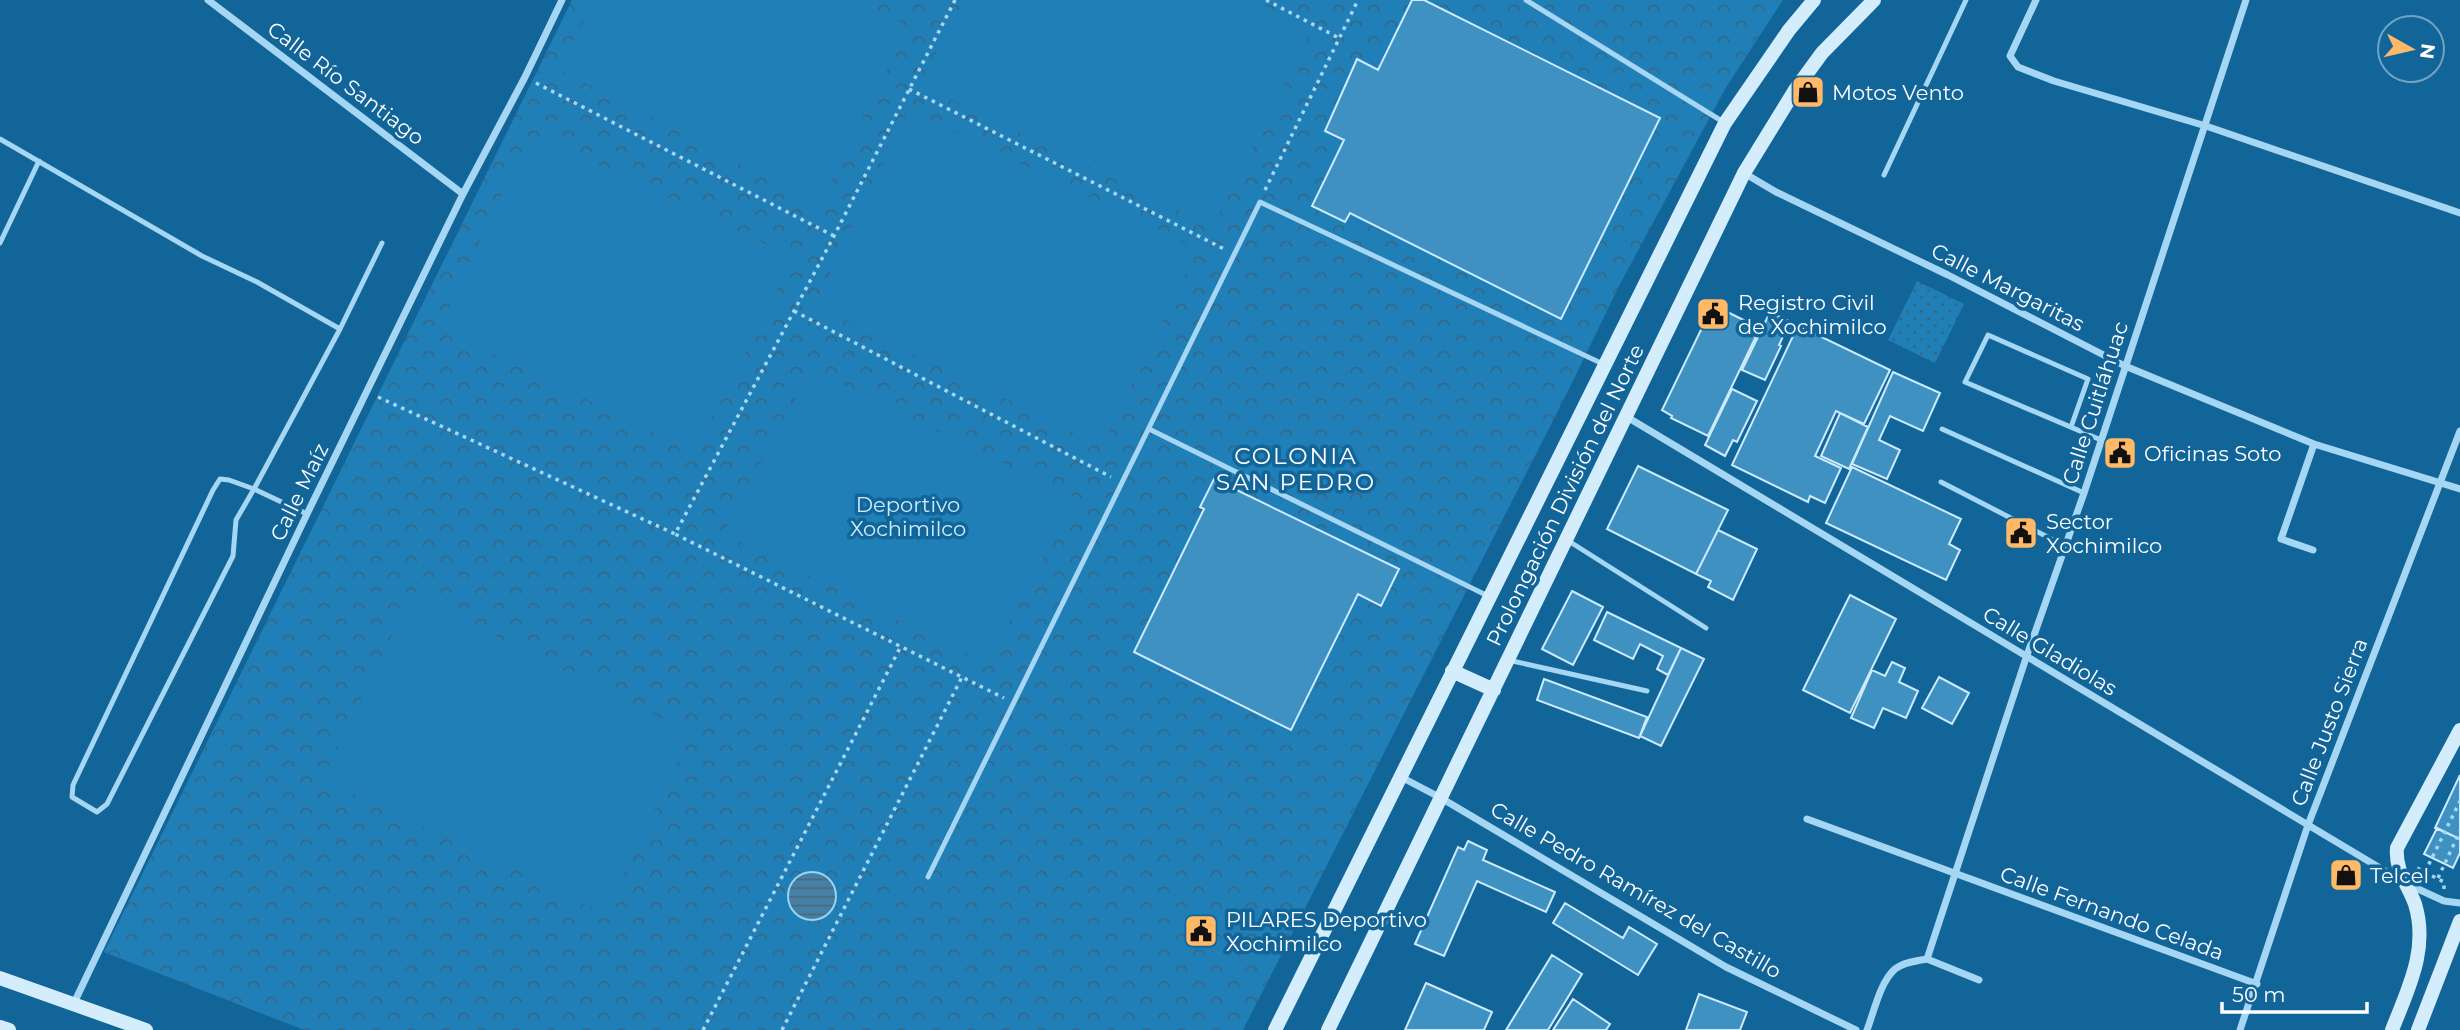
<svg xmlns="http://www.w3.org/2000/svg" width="2460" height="1030" font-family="Montserrat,sans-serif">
  <defs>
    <pattern id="grass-dots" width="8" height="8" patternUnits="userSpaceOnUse" patternTransform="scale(1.75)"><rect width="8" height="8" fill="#217fb7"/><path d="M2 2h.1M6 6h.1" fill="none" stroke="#346887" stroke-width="1.8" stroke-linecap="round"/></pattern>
    <pattern id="park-crowns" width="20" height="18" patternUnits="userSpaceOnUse" patternTransform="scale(1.75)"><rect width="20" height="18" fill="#217fb7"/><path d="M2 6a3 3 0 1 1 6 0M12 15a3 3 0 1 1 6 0" fill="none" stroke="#346887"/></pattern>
    <pattern id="water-rules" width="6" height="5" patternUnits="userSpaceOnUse" patternTransform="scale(1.75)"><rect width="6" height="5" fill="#4780a5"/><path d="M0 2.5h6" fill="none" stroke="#49697d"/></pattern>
  </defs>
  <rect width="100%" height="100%" fill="#126599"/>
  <path fill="url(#grass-dots)" d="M1917,281L1964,304L1935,363L1888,340Z"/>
  <path fill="url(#park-crowns)" d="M572,0H1783L1725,89L1620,284L1567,393L1243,1030H304L104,952Z"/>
  <path fill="#217fb7" d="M595,0H855L909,27L818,204L558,69Z
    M964,0H1254L1312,30L1212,227L920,84Z
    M909,109L1197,249L1102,446L815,305Z
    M531,133L793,257L695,451L439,329Z
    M812,369L1073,498L988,664L723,533Z
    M413,595L691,733L605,913L322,779Z"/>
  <path fill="url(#water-rules)" stroke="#97d4f7" stroke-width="2" d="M788 896a24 24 0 1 1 48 0a24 24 0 1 1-48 0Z"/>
  <path fill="#3f91c2" stroke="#cdebfd" stroke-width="2" d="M1412,0H1424L1660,118L1561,319L1350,213L1345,222L1312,206L1344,140L1325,131L1357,59L1378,70Z
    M1713,305L1760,328L1708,436L1671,418L1672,416L1662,410Z
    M1770,312L1890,370L1864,424L1836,411L1815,456L1841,468L1825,503L1810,496L1808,502L1732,465L1793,336L1785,332L1779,345L1781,346L1765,380L1742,370Z
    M1893,372L1940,393L1923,431L1890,416L1879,440L1900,450L1887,479L1852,464Z
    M1732,389L1757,401L1737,442L1733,440L1725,456L1705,445Z
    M1840,413L1868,427L1849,469L1821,456Z
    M1638,466L1728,510L1696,574L1607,529Z
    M1852,467L1961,519L1949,544L1960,550L1946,580L1826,523Z
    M1214,479L1399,569L1381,606L1358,594L1291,730L1134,652L1204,509L1200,507Z
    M1718,530L1757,549L1733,600L1708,587L1711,581L1696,574Z
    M1572,591L1603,607L1573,665L1542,649Z
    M1850,595L1896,619L1850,713L1803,690Z
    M1607,612L1681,648L1668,675L1657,669L1663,656L1640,644L1633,659L1594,640Z
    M1681,648L1704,659L1661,746L1640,736Z
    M1892,662L1905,668L1899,682L1918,691L1906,718L1883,708L1874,728L1851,718L1872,670L1885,676Z
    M1939,677L1969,693L1952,724L1922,708Z
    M1544,679L1647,717L1639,738L1537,700Z
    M2460,775V839L2435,828Z
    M2437,828L2460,839V853L2453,868L2424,854Z
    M1468,841L1487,850L1483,860L1555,892L1546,912L1477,881L1444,956L1415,944L1458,847L1464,850Z
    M1565,903L1623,938L1629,927L1657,944L1638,975L1553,923Z
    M1552,955L1582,974L1548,1030H1506Z
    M1426,983L1492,1012L1484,1030H1405Z
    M1699,994L1747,1012L1740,1030H1686Z
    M1573,999L1610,1024L1606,1030H1553Z"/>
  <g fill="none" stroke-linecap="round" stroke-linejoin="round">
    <path stroke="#a5d6f4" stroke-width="3.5" stroke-dasharray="3.5 5" stroke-linecap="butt" d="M955,0L834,236L675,534L1004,698
      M1266,0L1339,38
      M536,83L834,236
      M909,89L1226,250
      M1265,190L1358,0
      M794,311L1111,477
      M378,397L675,534
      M2417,868L2444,882V889
      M2425,872L2460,801
      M2438,878L2460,831
      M703,1030L901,646
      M782,1030L962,677"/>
    <path stroke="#a5d6f4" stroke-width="5" d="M1526,0L1725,123
      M0,139L202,256L257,282L340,329L254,489L307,514
      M1884,175L1966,0
      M0,243L39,161
      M340,329L382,243
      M2071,427L2088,379L1988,335L1965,382L2101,440
      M1149,429L1488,596
      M1942,429L2084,493
      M220,479L229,480L254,489L236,520L233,556L107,804L97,812L72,797L73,785L213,490Z
      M1941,482L2065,546
      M1567,540L1706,628
      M1508,660L1647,691
      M928,877L1260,202L1603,364"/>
    <path stroke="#a5d6f4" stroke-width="7" d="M208,0L463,194
      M2036,0L2010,56L2018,67L2054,81L2206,126L2460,213
      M1744,173L1776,192L1948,275L2125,366L2314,444L2460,489
      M1627,417L2405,883L2444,901L2460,903
      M2313,550L2281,539L2314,444
      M1401,777L1441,798L1726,967L1856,1030
      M1807,819L2257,984
      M1927,959L1979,980
      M74,1003L307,514L463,194L525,77L562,0
      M1867,1030C1874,1012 1880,982 1895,969C1904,962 1917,961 1927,959L2026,658L2084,493L2246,0
      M2240,1030L2308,825L2460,431"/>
    <path stroke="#d4edfd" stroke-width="14" d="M1452,671L1494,690
      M0,978L146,1030
      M0,1027L9,1030
      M1275,1030L1725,123L1789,30L1814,0
      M1328,1030L1744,173L1795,90L1822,53L1874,0
      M2392,1030C2408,989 2429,949 2415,904C2408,884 2395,871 2397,848L2460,730
      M2418,1030L2460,921"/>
  </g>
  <defs>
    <symbol id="shop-square" viewBox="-11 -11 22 22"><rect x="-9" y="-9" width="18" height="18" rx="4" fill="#ffb967" stroke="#126599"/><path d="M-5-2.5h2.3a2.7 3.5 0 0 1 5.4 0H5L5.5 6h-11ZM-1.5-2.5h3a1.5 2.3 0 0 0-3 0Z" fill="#111"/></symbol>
    <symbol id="civic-square" viewBox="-11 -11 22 22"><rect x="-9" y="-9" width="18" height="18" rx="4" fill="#ffb967" stroke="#126599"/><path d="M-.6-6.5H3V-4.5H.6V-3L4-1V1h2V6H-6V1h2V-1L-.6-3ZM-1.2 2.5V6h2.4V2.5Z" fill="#111"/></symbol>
  </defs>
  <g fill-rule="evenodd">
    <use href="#shop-square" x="1789" y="73" width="38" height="38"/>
    <use href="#civic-square" x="1694" y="295" width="38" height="38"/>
    <use href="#civic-square" x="2101" y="434" width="38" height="38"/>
    <use href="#civic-square" x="2002" y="514" width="38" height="38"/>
    <use href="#shop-square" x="2327" y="856" width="38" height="38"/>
    <use href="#civic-square" x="1182" y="912" width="38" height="38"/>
  </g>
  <g text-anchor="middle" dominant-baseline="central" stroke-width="7" stroke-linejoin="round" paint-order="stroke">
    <g font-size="21" fill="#fff" stroke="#126599">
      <text transform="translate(346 83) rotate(37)">Calle Río Santiago</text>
      <text transform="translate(2008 287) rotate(27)">Calle Margaritas</text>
      <text transform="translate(2095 403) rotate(-72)">Calle Cuitláhuac</text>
      <text transform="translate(299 492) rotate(-64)">Calle Maíz</text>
      <text transform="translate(1565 495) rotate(-64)">Prolongación División del Norte</text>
      <text transform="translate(2050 651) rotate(31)">Calle Gladiolas</text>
      <text transform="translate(2329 722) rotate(-69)">Calle Justo Sierra</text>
      <text transform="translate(1636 890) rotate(30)">Calle Pedro Ramírez del Castillo</text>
      <text transform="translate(2112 913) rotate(20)">Calle Fernando Celada</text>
    </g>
    <g font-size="21" fill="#fff" stroke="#126599" text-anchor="start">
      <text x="1832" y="92">Motos Vento</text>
      <text x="1738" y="302">Registro Civil<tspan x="1738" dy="24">de Xochimilco</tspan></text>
      <text x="2144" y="453">Oficinas Soto</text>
      <text x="2046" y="521">Sector<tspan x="2046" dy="24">Xochimilco</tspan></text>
      <text x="2370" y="875">Telcel</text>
      <text x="1226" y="919">PILARES Deportivo<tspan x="1226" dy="24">Xochimilco</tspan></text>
    </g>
    <g font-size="21" fill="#cdebfd" stroke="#126599">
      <text x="908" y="504">Deportivo<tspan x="908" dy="24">Xochimilco</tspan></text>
    </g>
    <g font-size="23" letter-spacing="2" fill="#fff" stroke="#126599">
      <text x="1296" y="456">COLONIA<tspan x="1296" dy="26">SAN PEDRO</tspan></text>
    </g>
  </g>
  <g transform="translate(2411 49) rotate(98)"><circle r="33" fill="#126599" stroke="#71a3c2" stroke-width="2"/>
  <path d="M0-5L12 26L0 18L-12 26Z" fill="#ffb967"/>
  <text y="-10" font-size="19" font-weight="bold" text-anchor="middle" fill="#ffffff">N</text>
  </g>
  <path d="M2222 1002v10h145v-10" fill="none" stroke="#ffffff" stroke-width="3.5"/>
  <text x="2232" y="1002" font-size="21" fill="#ffffff" stroke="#126599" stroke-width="5" paint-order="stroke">50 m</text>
</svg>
